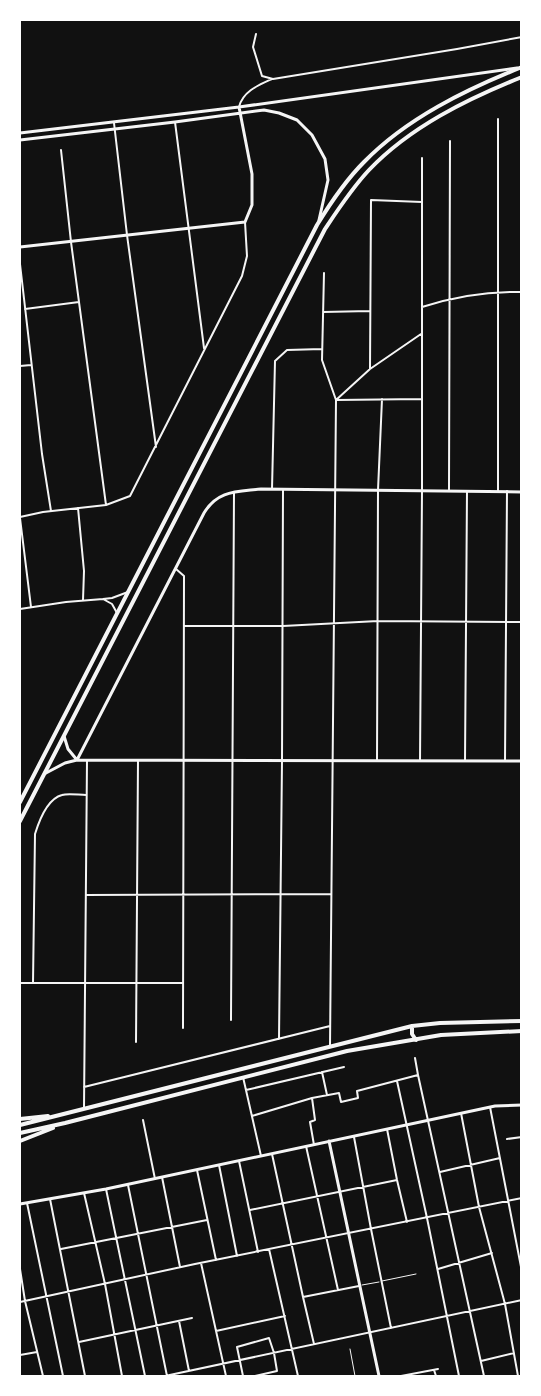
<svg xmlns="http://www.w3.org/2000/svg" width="541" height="1396" font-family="Roboto,sans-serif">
  <rect width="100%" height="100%" fill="#111"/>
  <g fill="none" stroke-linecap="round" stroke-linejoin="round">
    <path stroke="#f5f5f5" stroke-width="1" d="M382,1281L416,1274
      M362,1285L379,1282
      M350,1349L355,1376"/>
    <path stroke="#f5f5f5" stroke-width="2" d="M256,34L253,47L262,76L273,79L457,49L522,37
      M239,107C243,91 259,85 272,79
      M498,119V491
      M175,122L204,348
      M114,123L127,235L156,447
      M61,150L71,242L106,505
      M20,264L42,454L51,511
      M324,273L322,360L336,400L330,1046
      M422,307C456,296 486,291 522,292
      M25,309L79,302
      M323,312L370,311
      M20,366L31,365
      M370,369L371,200L422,202
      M336,400L370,369L421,334
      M336,400L422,399
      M272,489L275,361L287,350L322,349
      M449,491L450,141
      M78,508L84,571L83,600
      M20,517L43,512L106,505L130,496L242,276L247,256L245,222
      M20,518L31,607
      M176,569L184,576L183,1028
      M20,609L66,602L103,599
      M117,613L112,604L103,599L112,598L128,592
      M184,626H283L378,621L522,622
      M377,761L378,490L382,399
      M420,761L422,491V158
      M465,761L467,491
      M505,761L507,491
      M86,895L331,894
      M20,983H183
      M33,983L35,834C39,821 47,799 62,795C68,793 79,795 86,795
      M231,1020L234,492
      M279,1039L282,761L283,490
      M136,1042L138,760
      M415,1058L418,1075
      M322,1072L327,1095
      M243,1077L261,1156
      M397,1081L427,1218L459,1376
      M84,1087L330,1026
      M246,1090L344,1067
      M312,1098L315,1120L310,1122L314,1145
      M490,1107L522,1272
      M84,1108L87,760
      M461,1113L479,1207L505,1304L518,1376
      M252,1116L312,1098L339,1093L341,1102L358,1098L357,1091L418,1075L484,1376
      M143,1120L155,1179
      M387,1129L397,1180L407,1222
      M354,1137L371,1229L391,1328
      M507,1139L522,1137
      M306,1146L338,1290
      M272,1154L303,1297L314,1344
      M239,1161L258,1252
      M219,1165L237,1256
      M197,1170L216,1260
      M440,1172L500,1158
      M162,1177L180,1267
      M128,1185L167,1376
      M106,1189L145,1376
      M84,1193L105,1284L122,1376
      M50,1199L85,1376
      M27,1203L63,1376
      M250,1210L397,1180
      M61,1249L207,1220
      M269,1249L298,1376
      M201,1263L226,1376
      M20,1269L25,1301L43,1376
      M438,1269L492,1253
      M303,1297L359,1286
      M20,1302L195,1264L522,1198
      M179,1321L189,1371
      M216,1331L285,1316
      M79,1342L192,1318
      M20,1355L37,1352
      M481,1361L514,1353
      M434,1370L436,1376
      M165,1376L522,1300
      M243,1376L237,1347L269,1338L274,1353L277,1371L255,1376
      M401,1376L438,1369"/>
    <path stroke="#f5f5f5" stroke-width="3" d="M20,133L239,107L517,68
      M20,140L175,122L264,110L279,113L297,120L312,135L325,159L328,180L319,220
      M20,247L245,222L252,205V174L239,107
      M64,736L68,749L77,760
      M77,760L204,513C218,490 237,492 261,489L522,492
      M46,773L65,763L77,760L522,761
      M329,1141L379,1376
      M20,1204L106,1189L495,1106L522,1105"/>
    <path stroke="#f5f5f5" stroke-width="4" d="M20,802L317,225C331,202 345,181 364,162C407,118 465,90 522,67
      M20,821L325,229C339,208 352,188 369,170C410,127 467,99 522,77
      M412,1026V1034L416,1040
      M20,1119L48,1116
      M20,1125L412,1026L440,1023L522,1021
      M20,1133L65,1123L347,1051L441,1035L522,1031
      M20,1141L53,1128"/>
  </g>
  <rect width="541" height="1396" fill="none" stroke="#ffffff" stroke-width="42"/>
</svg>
